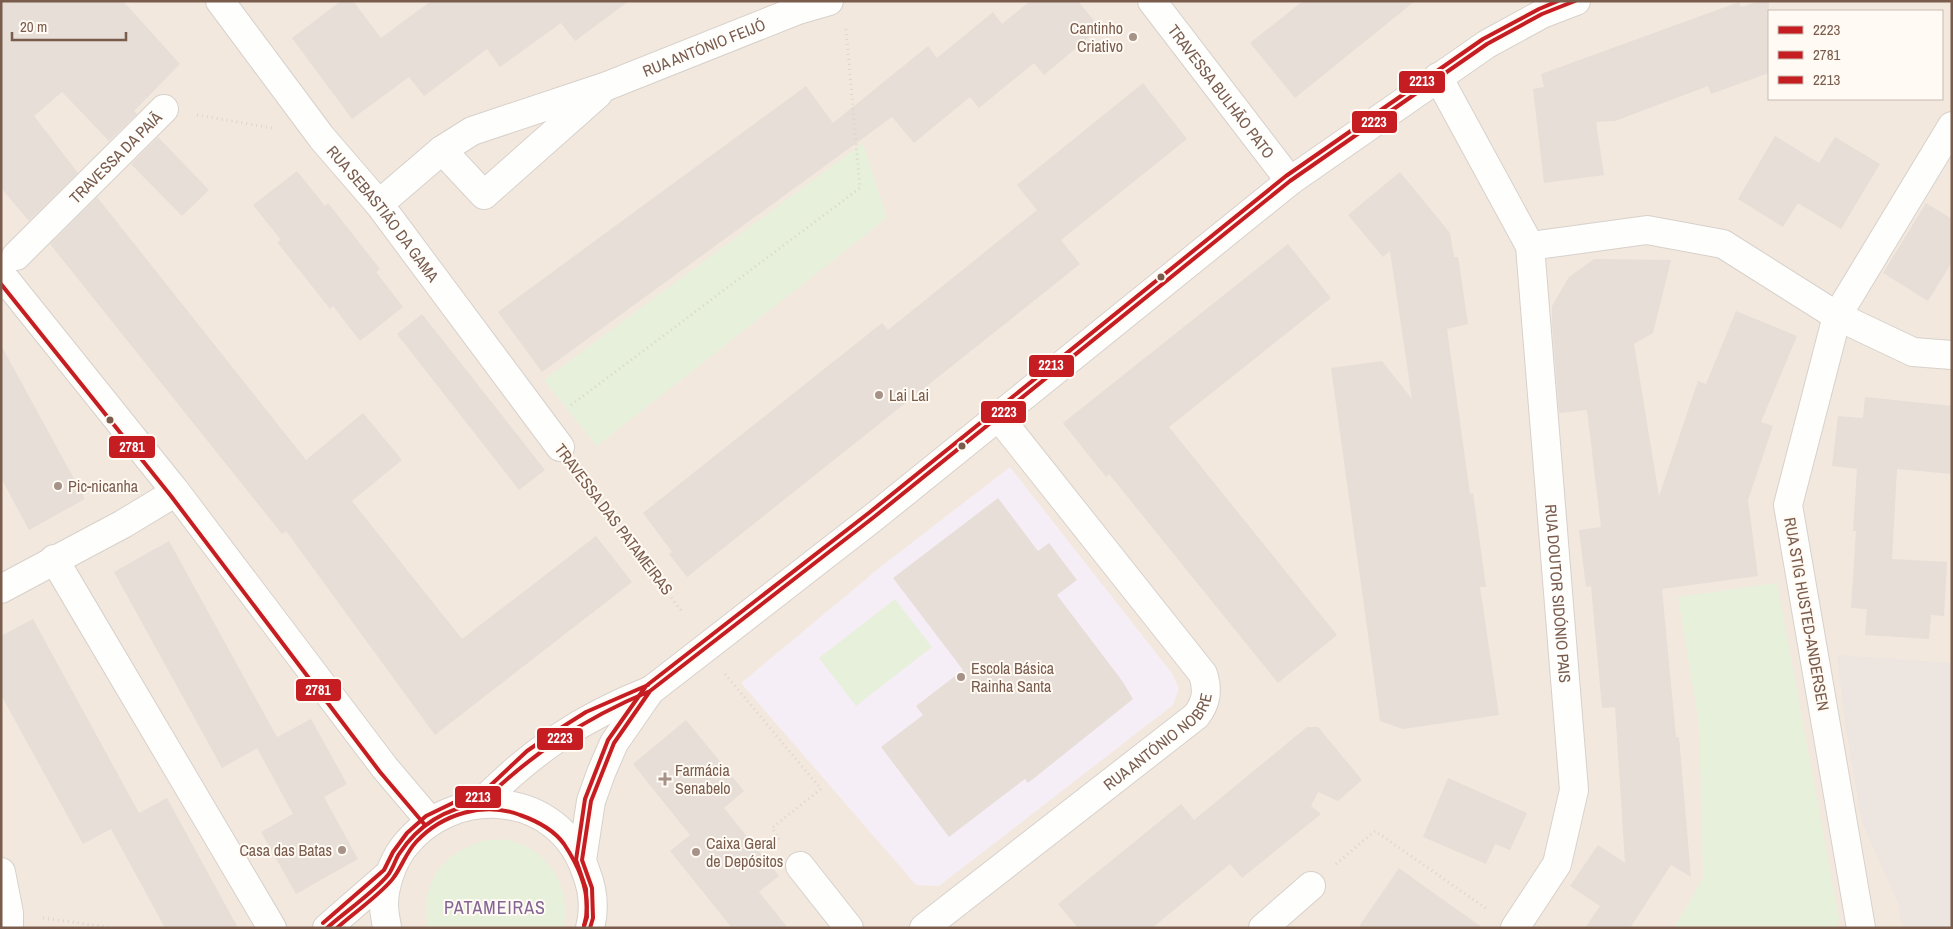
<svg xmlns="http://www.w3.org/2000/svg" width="1953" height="929" font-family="'Archivo Narrow',sans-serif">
  <rect width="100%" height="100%" fill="#f9f5f0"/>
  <path fill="#f2e8de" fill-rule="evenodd" d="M1,1H1952V928H1ZM1769,11H1942V99H1769Z"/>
  <path fill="#ede5e0" d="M1837,655L1952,663V928H1902L1899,905L1862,822L1845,723Z"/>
  <path fill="#f6eef6" d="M1010,467L1171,672L1179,688L1173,705L939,886L916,885L741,683L883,565Z"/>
  <path fill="#e7f0db" d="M863,143L887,218L597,446L544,380Z
    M1777,583L1839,919L1836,928H1674L1703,878L1699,724L1678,597Z
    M895,599L932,647L856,706L819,658Z
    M486,840C492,840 499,839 506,840C547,846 573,889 563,928H428C420,881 442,853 486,840Z"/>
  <path fill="#e6ded7" d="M1,1H123L180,64L134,111L137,114L109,141L62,92L34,116L78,173L29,221L1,188Z
    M341,1H353L381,38L431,1H629L575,41L561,23L500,67L487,49L424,96L409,77L352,119L292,38Z
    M1030,1H1078L1100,28L1044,75L1034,63L979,108L970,97L914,143L892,117L542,372L498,312L806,86L833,123L928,46L937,58L993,12L1002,24Z
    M1303,1H1415L1295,98L1250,43Z
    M1759,1H1769V73L1711,94L1708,86L1615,121L1596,122L1604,175L1544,183L1533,89L1544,87L1541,74L1739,2L1741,7Z
    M1143,83L1187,139L1061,240L1080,264L687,577L669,554L672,552L643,513L882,323L888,330L1037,210L1017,185Z
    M1775,136L1819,163L1835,137L1880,164L1841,229L1798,203L1783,227L1738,199Z
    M158,137L209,190L182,216L131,164Z
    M297,171L325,206L328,203L380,269L376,272L403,307L360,341L333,306L330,309L277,242L281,240L253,205Z
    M1400,172L1450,233L1454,257H1458L1468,324L1447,329L1470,494L1473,493L1486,587H1480L1499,715L1403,729L1380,721L1331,368L1382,361L1412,399L1390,251L1383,257L1348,215Z
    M97,197L306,460L363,413L402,460L352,501L462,639L596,536L632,582L435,735L286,531L282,534L50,244Z
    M1926,203L1952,219V262L1928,301L1883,273Z
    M1288,244L1331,298L1169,427L1337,635L1278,683L1109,474L1106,477L1063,423Z
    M1594,259L1671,260L1653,333L1634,344L1659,496L1698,381L1706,384L1736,311L1797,336L1761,422L1773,426L1748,500L1758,576L1662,589L1676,737H1679L1691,877L1671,865L1630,928H1585L1600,906L1570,886L1598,845L1625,863L1615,707L1602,708L1591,586L1586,587L1579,530L1601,527L1587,410L1559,413L1552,324V306L1569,277Z
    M422,314L545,470L519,490L397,334Z
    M1,345L85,499L29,530L1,478Z
    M1865,397L1952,406V474L1897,469L1892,559L1947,562L1944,616L1931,615L1929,639L1865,635L1867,609L1851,608L1856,531H1853L1857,469L1832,466L1838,416L1863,418Z
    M998,498L1038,551L1049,543L1077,580L1057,595L1123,682L1133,699L1028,783L1025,779L949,837L881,747L923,715L916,706L963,670L893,578Z
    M169,541L277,737L222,768L114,572Z
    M33,619L139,813L167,798L238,928H165L111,829L83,844L1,695V636Z
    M311,719L347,784L324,797L358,859L296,894L261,832L293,814L257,748Z
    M686,720L744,791L724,808L779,876L759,892L788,928H732L670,851L690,835L633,764Z
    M1307,727H1318L1362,780L1338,801L1318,792L1311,806L1321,814L1242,878L1230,864L1152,928H1078L1058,904L1181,804L1194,820Z
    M1448,778L1527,813L1510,850L1495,844L1486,864L1423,837Z
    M1399,868L1421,884L1483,928H1358Z"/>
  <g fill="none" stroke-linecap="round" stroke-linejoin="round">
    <defs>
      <g id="minor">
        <path id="s1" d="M220,1L322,138L379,204L560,447"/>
        <path id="s2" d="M1152,1L1290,181"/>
        <path id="s3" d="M1438,77L1530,246L1574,790L1557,864L1515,928"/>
        <path d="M442,150L484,195L598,94"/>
        <path id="s4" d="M379,204L442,150L472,131L607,86L798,10L829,1"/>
        <path d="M1530,246L1647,230L1723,244L1837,316L1913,352L1952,355"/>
        <path id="s5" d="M16,256L164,109"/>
        <path d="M1,274L176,492L385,768L430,821"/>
        <path d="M54,559L272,928"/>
        <path d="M1,589L123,524L176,492"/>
        <path d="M481,803C532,751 581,718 649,691"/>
        <path d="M582,860L591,801L601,773L614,743L650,691L874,517L1290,181L1487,44L1542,14L1576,1"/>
        <path d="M800,866L849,928"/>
        <path d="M1,872L9,913V928"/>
        <path d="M327,928L389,874"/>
        <path d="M387,928C386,920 384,913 384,905C384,886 392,863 403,848C453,782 559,790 586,872C593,890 595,909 590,928"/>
        <path id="s6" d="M924,928L1196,716C1207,702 1208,690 1203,674L998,416"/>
        <path d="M1263,928L1311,886"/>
        <path d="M1861,928L1788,505L1837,316L1952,126"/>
      </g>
    </defs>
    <use href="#minor" stroke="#d7d1cb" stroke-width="30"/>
    <path stroke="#dcd5d0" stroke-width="3" stroke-dasharray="1 4" stroke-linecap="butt" d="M197,115L272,128
      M571,405L860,188L846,29
      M579,473L683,613
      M725,674L821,789L772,828L780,840
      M1336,864L1375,831L1487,909
      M43,918L114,928"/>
    <use href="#minor" stroke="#fefefd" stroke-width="28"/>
    <defs>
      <path id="bus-1" d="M481,803C533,753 583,719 650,691
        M327,928C345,912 374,892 388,875C393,869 395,860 399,854C418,825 447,808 481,803
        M590,928L593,918L592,888L582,860L591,801L614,743L650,691L874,517L1290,181L1487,44L1542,14L1575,1"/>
      <path id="bus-2" d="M1,284L171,496L380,772L425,825
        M337,928C351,915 384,892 394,877C402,866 406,853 416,842C442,814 484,801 520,815C537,821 554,830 564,844C580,868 593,897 584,926"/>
      <path id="bus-3" d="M323,923L384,870L393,852L407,833L426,816L459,800L478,797L527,751L556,731L586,712L648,685
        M584,926L587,917L586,889L576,860L585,799L608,740L646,686L870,512L1286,176L1483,39L1539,9L1558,1"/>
    </defs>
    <use href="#bus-1" stroke="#fffaf3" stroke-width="8"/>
    <use href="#bus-2" stroke="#fffaf3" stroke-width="8"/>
    <use href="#bus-3" stroke="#fffaf3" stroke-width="8"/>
    <use href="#bus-1" stroke="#c61d23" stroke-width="4"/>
    <use href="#bus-2" stroke="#c61d23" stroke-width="4"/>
    <use href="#bus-3" stroke="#c61d23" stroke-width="4"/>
  </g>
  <g fill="#a69286" stroke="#fffaf3" stroke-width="2">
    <circle cx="1133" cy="37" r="5"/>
    <circle cx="879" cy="395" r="5"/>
    <circle cx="58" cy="486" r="5"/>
    <circle cx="961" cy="677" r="5"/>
    <path d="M662.5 771.5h5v5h5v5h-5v5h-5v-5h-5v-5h5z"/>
    <circle cx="342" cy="850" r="5"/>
    <circle cx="696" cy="852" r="5"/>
  </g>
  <g fill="#7a5c4d" stroke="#fffaf3" stroke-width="2">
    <circle cx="1161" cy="277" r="4.5"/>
    <circle cx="110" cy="420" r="4.5"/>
    <circle cx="962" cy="446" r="4.5"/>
  </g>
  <g text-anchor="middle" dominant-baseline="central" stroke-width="4" stroke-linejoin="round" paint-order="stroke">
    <g font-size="16" fill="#7a5c4d" stroke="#fffaf3" text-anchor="start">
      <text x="1123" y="28" text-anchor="end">Cantinho<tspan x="1123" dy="18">Criativo</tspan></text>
      <text x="889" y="395">Lai Lai</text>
      <text x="68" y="486">Pic-nicanha</text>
      <text x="971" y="668">Escola Básica<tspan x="971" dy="18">Rainha Santa</tspan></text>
      <text x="675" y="770">Farmácia<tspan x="675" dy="18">Senabelo</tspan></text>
      <text x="706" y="843">Caixa Geral<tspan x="706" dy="18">de Depósitos</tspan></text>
      <text x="332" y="850" text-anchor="end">Casa das Batas</text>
    </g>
    <g font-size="16" fill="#7a5c4d" stroke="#fffaf3">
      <text stroke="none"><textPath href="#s4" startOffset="365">RUA ANTÓNIO FEIJÓ</textPath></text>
      <text stroke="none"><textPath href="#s2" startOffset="114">TRAVESSA BULHÃO PATO</textPath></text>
      <text stroke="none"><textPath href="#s5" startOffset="140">TRAVESSA DA PAIÃ</textPath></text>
      <text stroke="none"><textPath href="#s1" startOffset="268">RUA SEBASTIÃO DA GAMA</textPath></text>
      <text transform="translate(614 519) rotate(53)">TRAVESSA DAS PATAMEIRAS</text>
      <text stroke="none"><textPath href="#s3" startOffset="541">RUA DOUTOR SIDÓNIO PAIS</textPath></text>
      <text transform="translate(1807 614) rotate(80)">RUA STIG HUSTED-ANDERSEN</text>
      <text stroke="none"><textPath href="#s6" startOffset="300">RUA ANTÓNIO NOBRE</textPath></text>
    </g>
    <g font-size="18" letter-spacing="1" fill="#846695" stroke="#fffaf3">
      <text x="495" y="907">PATAMEIRAS</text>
    </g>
  </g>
  <g stroke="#fffaf3" stroke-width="2">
    <rect x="1398" y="70" width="48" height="24" rx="5" fill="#c61d23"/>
    <rect x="1351" y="110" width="47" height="24" rx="5" fill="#c61d23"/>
    <rect x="1028" y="354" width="47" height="24" rx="5" fill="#c61d23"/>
    <rect x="980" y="400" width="47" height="24" rx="5" fill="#c61d23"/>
    <rect x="108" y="435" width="48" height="24" rx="5" fill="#c61d23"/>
    <rect x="295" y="678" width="47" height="24" rx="5" fill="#c61d23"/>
    <rect x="536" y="727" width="48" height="24" rx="5" fill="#c61d23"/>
    <rect x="454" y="785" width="48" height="24" rx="5" fill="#c61d23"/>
  </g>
  <g font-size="14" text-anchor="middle" font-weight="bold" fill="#fff">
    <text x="1422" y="86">2213</text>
    <text x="1374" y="127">2223</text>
    <text x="1051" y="370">2213</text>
    <text x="1004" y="417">2223</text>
    <text x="132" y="452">2781</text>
    <text x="318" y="695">2781</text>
    <text x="560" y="743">2223</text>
    <text x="478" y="802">2213</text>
  </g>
  <rect width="1953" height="929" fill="none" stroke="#7a5c4d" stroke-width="5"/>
  <rect x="1768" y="10" width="175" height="90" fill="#fffaf3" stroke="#cabbb1"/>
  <rect x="1778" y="26" width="25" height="8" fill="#c61d23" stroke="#cabbb1"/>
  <text x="1813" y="35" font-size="15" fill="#7a5c4d">2223</text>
  <rect x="1778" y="51" width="25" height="8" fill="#c61d23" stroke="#cabbb1"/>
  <text x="1813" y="60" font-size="15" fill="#7a5c4d">2781</text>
  <rect x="1778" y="76" width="25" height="8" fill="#c61d23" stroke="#cabbb1"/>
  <text x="1813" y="85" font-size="15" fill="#7a5c4d">2213</text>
  <path d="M12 32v8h114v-8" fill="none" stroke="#7a5c4d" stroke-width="2.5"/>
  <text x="20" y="32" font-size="15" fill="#7a5c4d" stroke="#fffaf3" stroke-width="4" paint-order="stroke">20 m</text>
</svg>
